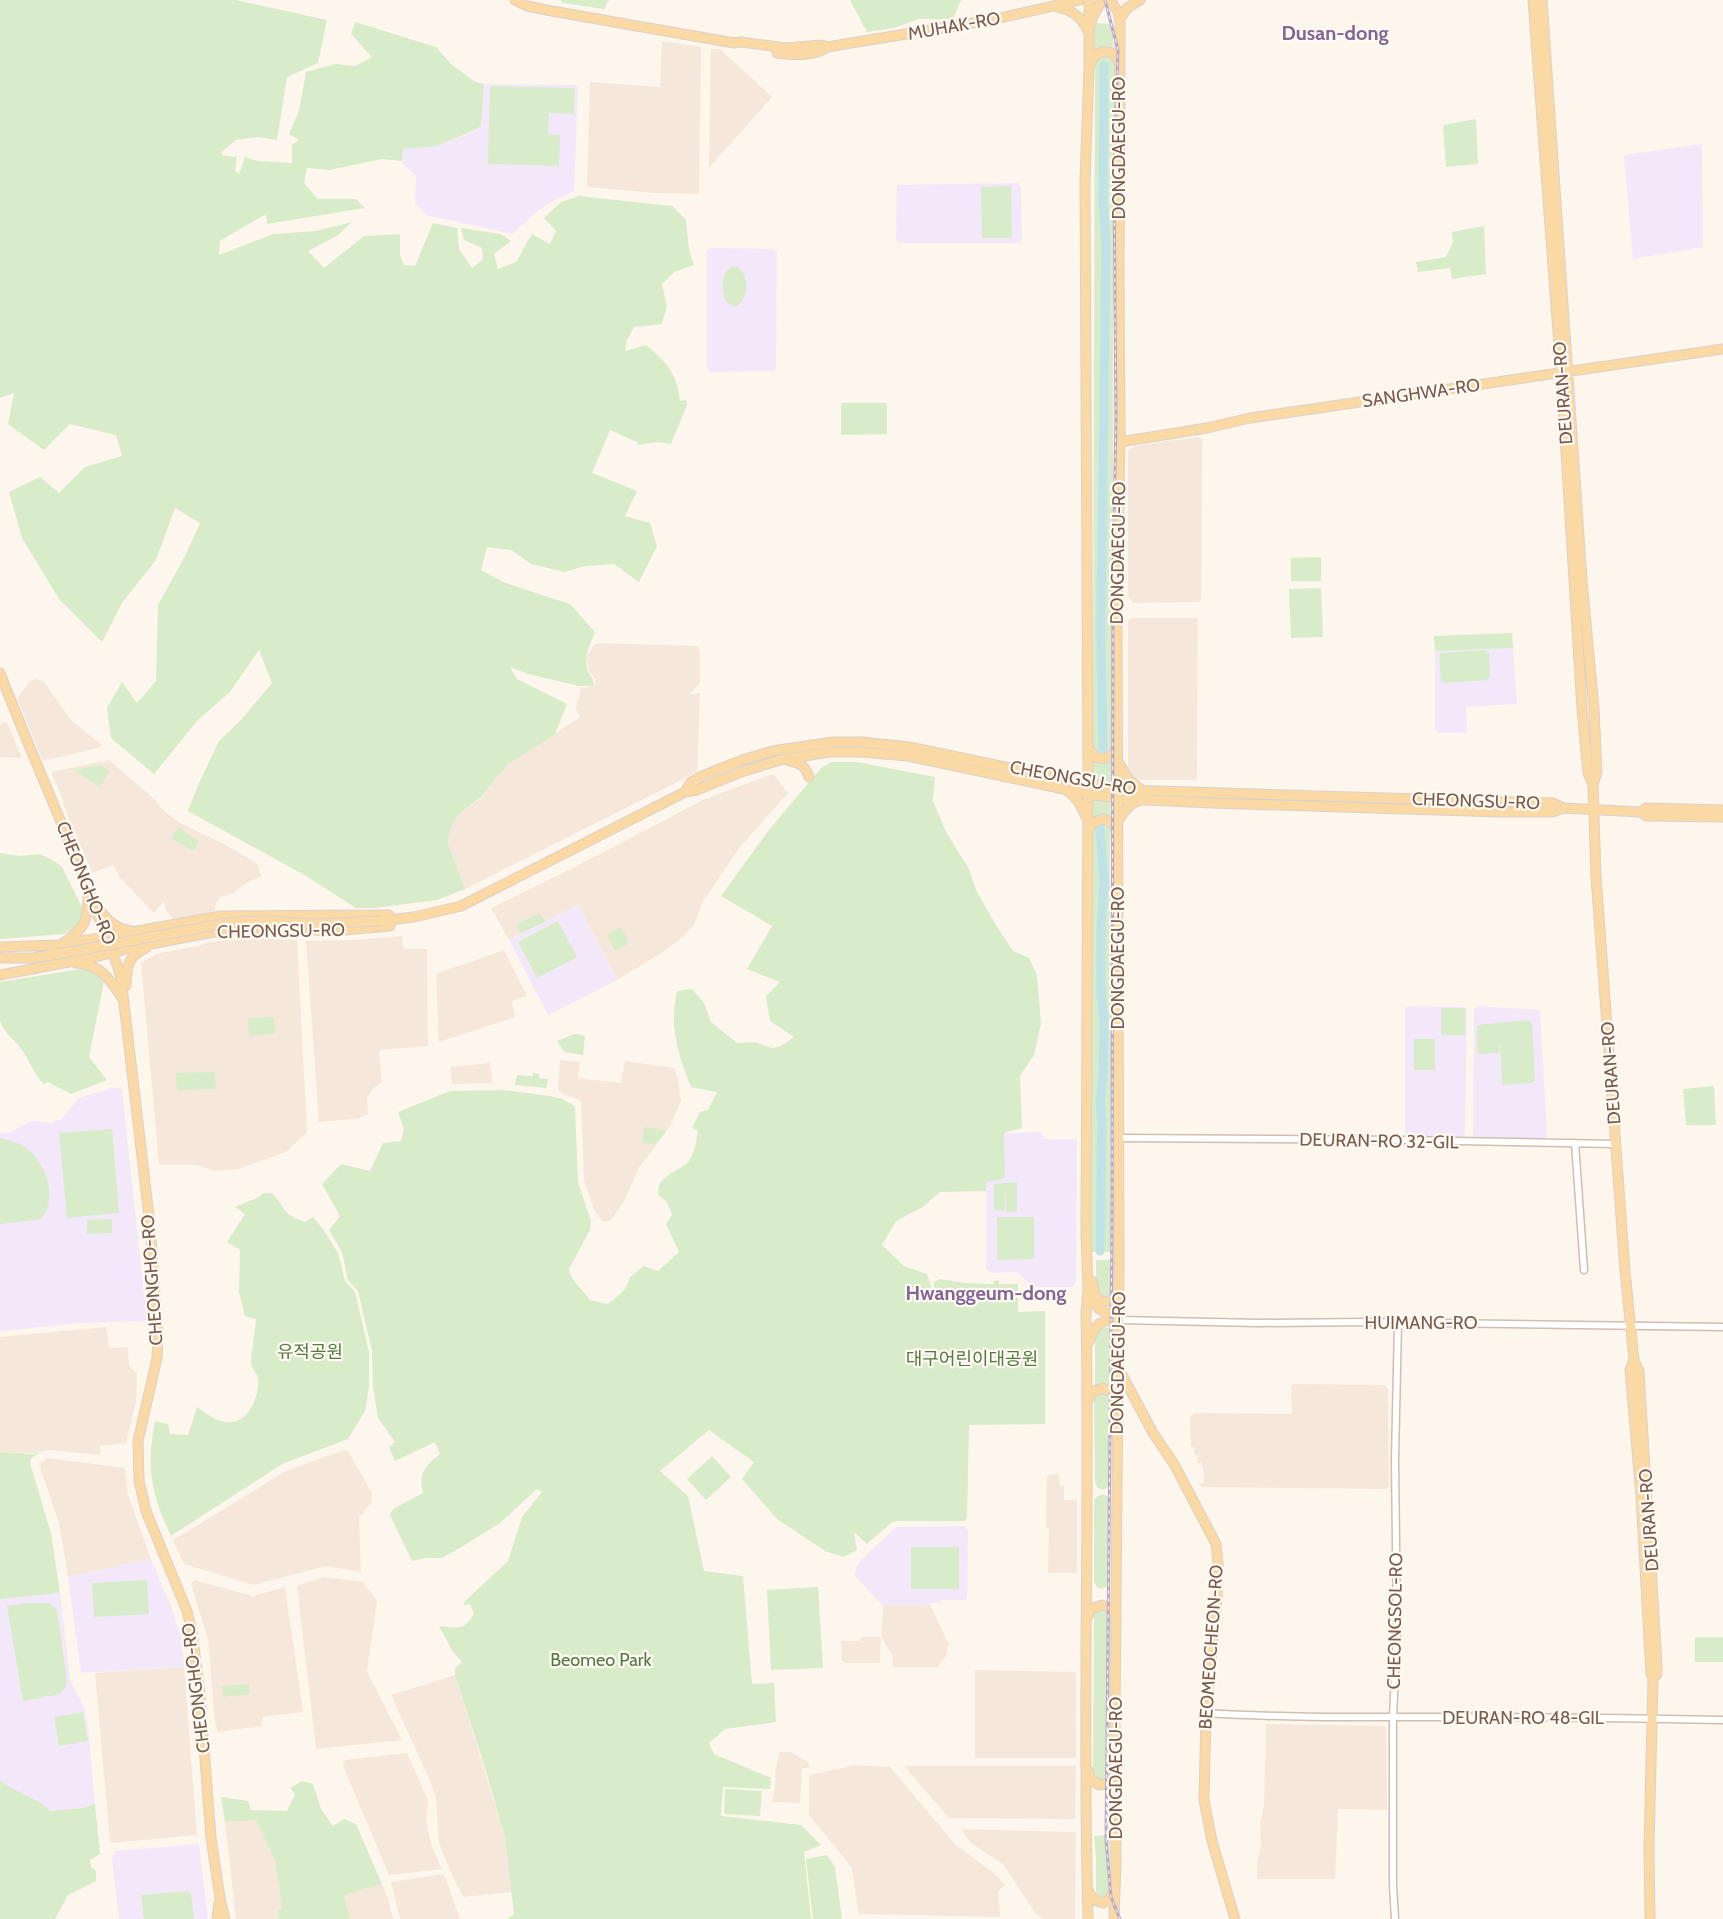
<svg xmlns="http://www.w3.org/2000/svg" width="1723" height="1919" font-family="Cabin,'Noto Sans KR',sans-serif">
  <rect width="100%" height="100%" fill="#fdf6ec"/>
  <path fill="#f5e8da" d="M662,41L701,47L699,194L656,193L587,187L590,82L660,87Z
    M711,49H720L772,97L709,168Z
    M1198,437L1202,439L1201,600L1199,602L1133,603L1128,596V451L1134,446Z
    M1131,618H1198L1197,780H1135L1128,772V620Z
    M598,643L697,646L700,650V683L690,694L700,693L697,772L465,889L448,844L449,832L458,815L481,798L507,765L580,717L576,708L581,688L595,686V679L589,671L587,657L593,646Z
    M37,679L44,682L71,720L102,745V747L43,761L17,699L30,681Z
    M4,721L7,722L22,758L0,757V725Z
    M109,760L154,799L164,811L180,823L222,843L258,864L260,873L262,876L243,885L234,893L221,897L216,903L214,913L175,922L166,909L164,901L154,913L118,876L119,875L113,865L92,873L63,804V800L51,772Z
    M773,774L788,793L740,847L702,903L694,925L684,936L663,952L617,980L578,905L509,940L491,908L571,869L705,799Z
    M402,936L403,949H427L428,1046L379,1050L382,1082L375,1087L367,1097L368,1114L356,1119L319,1122L306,941L353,940Z
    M247,938L297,940L307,1132L286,1152L239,1169L215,1171L197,1165H159L141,963L156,954L202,945L210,942Z
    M504,950L527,996L512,1001L515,1017L439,1042L436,974Z
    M560,1060L580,1062L578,1078L621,1083L625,1061L674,1068L678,1080L681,1101L671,1125L649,1155L639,1167L625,1200L611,1220L603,1222L595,1212L584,1181L581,1101L563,1094L558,1090Z
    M490,1063L493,1083L452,1084L450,1067Z
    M106,1327L109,1346L111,1348L128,1347L129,1365L137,1374L136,1401L126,1443L100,1446L101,1455L49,1450L33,1453L0,1452V1337Z
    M1294,1384L1385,1385L1388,1389L1389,1486L1386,1489L1202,1487L1199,1484L1204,1483V1474L1202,1463H1197L1198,1456L1194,1455V1448L1191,1446L1190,1417L1195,1413L1292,1414L1291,1387Z
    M344,1450L348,1451L372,1493L371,1503L359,1518L361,1572L326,1566L253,1585L184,1564L173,1540L286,1471Z
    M47,1458L125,1468L128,1495L151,1559L68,1577L59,1523L41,1470L40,1464Z
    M1059,1473L1060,1486H1064V1500H1077V1573H1048L1049,1529L1046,1528L1047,1475Z
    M323,1577L363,1582L377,1601L367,1672L402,1740L316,1749L297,1586Z
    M194,1580L253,1596L285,1587L303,1712L262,1717V1726L218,1732L215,1722L208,1639L191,1584Z
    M930,1605L949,1645L946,1656L938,1667H893L892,1654L885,1644L881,1634L883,1606Z
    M861,1637H880L881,1639L880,1662L878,1663H845L842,1661L841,1641H861Z
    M184,1667L197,1835L110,1843L95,1673Z
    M975,1670L1076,1672V1758H975Z
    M455,1675L505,1837L512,1892L463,1897L452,1875L439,1843L436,1798L428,1776L391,1695Z
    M1266,1724L1386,1726L1387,1810L1338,1809L1335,1879H1257V1863L1261,1846L1260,1825L1264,1805Z
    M780,1752H790L808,1762L810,1767L802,1769L800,1803L772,1802L776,1781L775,1775L776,1767Z
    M407,1753L428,1800L426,1821L431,1844L442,1869L389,1875L343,1766L345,1760Z
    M856,1765L890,1767L955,1844L995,1874L1006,1886L998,1890L1000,1917L860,1914L858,1912L852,1868L809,1815V1775Z
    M904,1766H1076L1075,1819L949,1818Z
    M256,1819L275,1860L282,1909L278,1910L279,1919H236L225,1822Z
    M963,1829L1076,1832L1075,1919H1043L1035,1913L1004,1865L971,1843L962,1832Z
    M444,1874L460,1919H400L391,1882Z
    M382,1884L388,1899L393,1919H350L344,1895Z"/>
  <path fill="#f3e8fa" d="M484,84L578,85L574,191L555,200L540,209L512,234L426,215L415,203L416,176L402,163L403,149L437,146L475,131L481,126Z
    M1702,144L1703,247L1633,259L1624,155Z
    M1018,183L1021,187L1022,239L1020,243H899L896,239L897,185Z
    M711,248L774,249L777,253L776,368L773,371L710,372L707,368V251Z
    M1513,648L1517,704L1466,707L1467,733H1438L1435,730V651Z
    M578,905L617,980L548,1015L509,940Z
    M1408,1006L1465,1007L1467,1009L1465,1134L1462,1137H1407L1405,1135V1008Z
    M1477,1006L1540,1010L1547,1133L1546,1139H1476L1473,1135L1474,1009Z
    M115,1087L122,1090L147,1321L82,1323L0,1331V1133L10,1132L31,1121L52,1123L61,1119L79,1098Z
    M1042,1132L1043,1139H1077L1076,1283L1072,1287H1033L1017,1272L991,1273L986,1269V1182L1003,1179L1005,1177L1004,1133Z
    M964,1526L968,1530L967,1598L965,1600H941V1602L930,1604V1605L883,1606L855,1576L856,1568L862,1559L896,1527Z
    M151,1559L171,1606L181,1637L184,1667L81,1673L68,1577Z
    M60,1593L70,1677L72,1684L84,1707L88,1725L95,1804L82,1808L50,1811L45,1805L8,1788L0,1780V1599Z
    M199,1844L208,1919H119L112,1859L115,1851Z"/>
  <path fill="#d8ecc9" d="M0,0H236L327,20L318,63L287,77L277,140L258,137L236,140L221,152L223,156L237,157L235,171L239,174L245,157L257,161L292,163V145L299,140L289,134L299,111L306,72L336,64L355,66L372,57L351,34L355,22L436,47L451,64L475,82L484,84L481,126L475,130L437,146L403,149L402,161L382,159L329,170L307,168L304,183L318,199H356L365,208L267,224L266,214L220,241L219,255L273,234L316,231L352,222L337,236L308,251L324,268L364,236L400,234V255L404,265L415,266L433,223L457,228L459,249L472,268L483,259L482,248L464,240L461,228L501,234L511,241L494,254L498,269L516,262L532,234L550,244L556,231L544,218L561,202L579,196L672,206L686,220L689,250L694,265L674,272L662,284L667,306L662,324L634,327L627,340L625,351L646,345C668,363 677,374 680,401L686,400L687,405L671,444L658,442L638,445L637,442L610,430L592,473L637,491L625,516L650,523L657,546L639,582L614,564L585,566L564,572L531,564L511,550L487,547L481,570L503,582L570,604L595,632C590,645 583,657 588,671C591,677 594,679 594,686H579L528,674L510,667L517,679L567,704L555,734L507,765L482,796L458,815L449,832L448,844L465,889L437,900L375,908H356L306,876L188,811L199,783L219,741L241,720L272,683L259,650L230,692L198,720L154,774L111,738L107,708L122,682L137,703L156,681L158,605L185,556L200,523L175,508L156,560L122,603L102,642L59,599L22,538L9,492L40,477L59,493L85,467L122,456L116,435L70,424L44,450L8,424L14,393L0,398Z
    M560,0H609L604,9L563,3Z
    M850,0H961L953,19H919L894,28L867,32Z
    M1097,23L1111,24L1113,30V49L1094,53V28Z
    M1110,55L1116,64L1113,275V612L1110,863L1113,1252H1091L1095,65L1099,56Z
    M490,86L575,88L574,114L549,113L548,134L560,135L559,166L488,164Z
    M1476,119L1478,164L1446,167L1443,125Z
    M1011,186L1012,238H982L981,187Z
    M1484,226L1486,274L1452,279L1450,268L1418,272L1416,262L1446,257L1453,242L1452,232Z
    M735,266C751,270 749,306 734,306C720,305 717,269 735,266Z
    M841,403H887V434L841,435Z
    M1321,557V581H1291V558Z
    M1321,588L1323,637L1291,638L1289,589Z
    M1512,633L1513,648L1435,651L1434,636Z
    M1485,650L1489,653L1490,676L1487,680L1444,683L1441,681L1439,655L1441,653Z
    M832,762H857L935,777L933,801L946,832L969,869L976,890L997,927L1013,951L1029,958L1037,975L1041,1024L1034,1055L1020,1076L1022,1128L1004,1133L1005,1177L1003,1179L986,1182V1191L940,1192L923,1207L896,1221L882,1245L904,1266L927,1274L932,1290H934V1282L940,1279L965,1283L994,1284V1281L999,1280V1284H1018V1312L1045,1311V1424L969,1425L967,1518L964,1521H898L891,1523L867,1544L854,1532L857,1550L844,1557L827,1552L777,1519L742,1479L754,1462L709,1430L660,1471L688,1496L704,1571L743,1576L752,1684L774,1683L776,1722L725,1729L709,1743L714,1754L771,1778L770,1789L723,1787L721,1816L801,1825L821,1845L804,1852L811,1919H507L514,1914L505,1837L485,1768L455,1675V1668L462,1662L453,1652L439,1626C457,1628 464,1631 474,1614L470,1604L464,1605V1602L508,1561L522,1517L542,1492L537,1489L500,1523L463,1546L442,1558H426L412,1561L390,1515L393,1509L423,1493C418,1473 425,1466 440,1454L435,1442L395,1461L389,1447L395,1442L378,1418L373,1387L372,1351L358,1291L348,1280L342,1252L329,1230L340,1216L322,1184L341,1164L370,1171L383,1143L401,1141L404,1129L398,1112L450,1091L504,1090L550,1096L562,1099L575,1106L578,1182L591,1221L590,1230L569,1269C570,1280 584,1291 590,1300L608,1304C618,1296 627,1290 630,1277L644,1266L658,1271L679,1252L666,1224L672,1215L667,1202L659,1196C654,1177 678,1172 688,1162C695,1154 696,1140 698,1131L692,1128L700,1112L708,1110L717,1092L691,1087C678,1054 669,1027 677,991L692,989L704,1003L711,1022L737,1043L755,1042L772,1048L781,1046L794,1037L770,1021L766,996L780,982L747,969L772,926L721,896L768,831L822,767Z
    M101,765L110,771L99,787L74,770Z
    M178,827L199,841L193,851L171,838Z
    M0,853L19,856L40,854L54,861L62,867L82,907V917L76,927L64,934L0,939Z
    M540,913L545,922L521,933L516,925Z
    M558,921L577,957L537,978L518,942Z
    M621,927L629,943L615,951L607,935Z
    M81,969L97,972L104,982L89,1057L107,1080L71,1094L48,1082L44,1084C33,1074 29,1058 19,1046C12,1038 3,1031 0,1021C0,1012 0,992 0,982Z
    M1441,1008H1465V1035H1441Z
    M274,1017L275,1034L249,1035L248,1018Z
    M1528,1020L1532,1023L1535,1080L1531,1083L1502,1085L1500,1040L1499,1053L1477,1054V1025Z
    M575,1034L585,1036L583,1055L564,1052L557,1041Z
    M1414,1039H1435V1070H1414Z
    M215,1072L216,1089L177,1090L176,1073Z
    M533,1073L539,1074V1078L548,1079L546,1088L515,1085L517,1075L533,1076Z
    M1714,1086L1716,1125H1686L1683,1089Z
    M644,1127L665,1130V1133L655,1144L642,1143Z
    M112,1129L119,1213L67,1218L59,1133Z
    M0,1138C7,1140 16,1142 23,1146C46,1161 59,1196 41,1219L0,1224Z
    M1017,1182V1212H1006L1005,1185V1210H994V1184Z
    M263,1193H272C287,1209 281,1214 305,1222L313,1217L323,1229L338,1253L345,1281L355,1292L369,1352V1387L365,1411L348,1439L282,1464L171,1536C151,1493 146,1469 155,1421L168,1424L170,1434L188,1435L197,1407C206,1413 214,1420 225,1422C247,1426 260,1397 258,1379C257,1373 251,1368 251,1362C252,1347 255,1333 256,1319L245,1316L239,1292L240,1250L227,1242L245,1214L235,1207L259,1197Z
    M997,1217H1034V1259L997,1260Z
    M112,1219V1233L87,1234V1220Z
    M1096,1260H1114L1115,1294L1108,1301L1096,1295Z
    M1101,1327L1110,1328L1115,1334L1112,1390L1095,1389V1333Z
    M1099,1391L1108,1393L1110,1398V1483L1108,1487L1103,1490L1097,1487L1095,1482L1094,1399L1095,1395Z
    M0,1452L32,1454L40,1453L31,1458L30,1463L51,1533L60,1593L0,1599Z
    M712,1456L731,1477L706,1500L687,1479Z
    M1103,1494L1107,1496L1110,1501V1580L1109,1585L1102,1589L1097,1587L1094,1582V1501L1096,1497Z
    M911,1547H959V1589H911Z
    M147,1580L149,1614L94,1617L92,1583Z
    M818,1587L823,1668L771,1670L767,1590Z
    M27,1603H50L57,1610L67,1680L66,1686L60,1694L23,1701L7,1606Z
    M1103,1607L1111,1614L1110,1775L1106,1780L1102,1781L1093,1775L1094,1614L1095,1611Z
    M1695,1637H1723V1662H1695Z
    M249,1684L250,1694L223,1697L222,1686Z
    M83,1712L88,1741L59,1746L54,1717Z
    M0,1780C11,1791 46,1802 50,1811L82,1808L95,1804L100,1854L90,1860L91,1867L96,1871V1881L68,1895L55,1919H0Z
    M302,1781L313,1784L321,1809L333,1826L344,1819L356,1824L382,1884L344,1895L350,1919H279L278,1910L282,1909L275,1860L256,1820L225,1822L221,1797L248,1801L251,1810L287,1811L295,1794L290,1788Z
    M725,1789L762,1791L760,1816L724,1814Z
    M1110,1835V1894L1106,1900L1097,1897L1096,1894V1856L1094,1836Z
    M827,1855L835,1867L842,1919H813L806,1859Z
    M188,1891L191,1894L194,1919H144L141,1895Z"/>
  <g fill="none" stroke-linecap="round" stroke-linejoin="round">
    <path stroke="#bfe3e8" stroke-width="9" d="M1103,753L1101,631L1106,244L1103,200L1104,66
      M1100,1251L1102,1120L1100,1102L1103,1077L1104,1022L1101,989V928L1104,882L1100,827"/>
    <defs>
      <path id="minor" d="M1118,1138L1403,1140L1616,1144
        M1575,1143L1584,1270
        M1119,1320L1258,1323L1367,1322L1723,1327
        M1206,1713C1286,1718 1366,1717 1446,1717C1538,1717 1631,1718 1723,1720
        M1395,1919L1393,1885V1717L1397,1630L1395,1459L1398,1323"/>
      <path id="major" d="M515,0L527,6L546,10L734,43L741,42L786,48L822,45L827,47L991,20L1080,0
        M1110,0L1118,12L1120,21L1119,275L1120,430L1117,625L1119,1263L1115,1719L1116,1862L1114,1919
        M1533,0L1561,372L1582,709L1588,773L1593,785
        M1542,0L1582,580L1594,709L1597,772L1593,785L1596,876L1625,1271L1634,1360L1639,1371L1657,1665V1674L1653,1679
        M1057,7C1071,9 1082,18 1088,31
        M1120,19L1127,8L1140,0
        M1091,24L1092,18L1102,0
        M777,53C792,55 815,57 827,47
        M1090,65C1093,53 1103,49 1114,54L1120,63
        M1120,442L1207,428L1250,418L1723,349
        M0,673C31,754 67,832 97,913C105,935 115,955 121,978L150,1225L158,1336L157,1358L138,1441L139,1481L146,1511L187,1611L192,1631L200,1695L211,1838L220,1898L225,1919
        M1088,748L1095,757C1106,761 1115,756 1117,745
        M790,761C801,763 805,766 809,777
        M1119,763L1129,780L1142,790
        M1066,790C1076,796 1082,806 1086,817
        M685,792L691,782L704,775L742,760L772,751L833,742H862L909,747L1088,784L1126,790L1553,803L1563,808
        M1641,812L1646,808L1723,810
        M1118,821C1123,812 1130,803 1141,800
        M1088,832L1092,823L1103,819L1111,822L1117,831
        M98,907C107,921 116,929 132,931
        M380,921L414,917L461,906L685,792L697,790L744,771L780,760L829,752H862L908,756L1087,794L1126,799L1212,803L1500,812H1553L1563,808L1641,812L1646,816L1723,817
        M62,944C86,928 88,921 88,893
        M0,947L60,945L221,916L389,915
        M0,958H33L58,954
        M76,963C100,964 110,979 122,998
        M0,975L95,957L130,948L208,933L243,928H277L333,931L390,926
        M126,986C127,966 127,957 146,948
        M1092,1281L1095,1296L1101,1302L1112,1301L1117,1290
        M1090,1297L1099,1309L1116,1318
        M1089,1342C1095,1324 1100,1319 1119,1320
        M1634,1360L1630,1370L1631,1381L1641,1496L1651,1674L1653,1679L1649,1847L1650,1919
        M1118,1367L1153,1433L1174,1464L1216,1544L1218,1563L1217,1599L1206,1713L1204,1800L1212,1841L1235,1919
        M1088,1401L1092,1392L1103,1388L1114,1393L1117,1400
        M1087,1618L1091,1609L1102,1605L1112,1609L1116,1616
        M1088,1770L1090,1779L1099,1785L1109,1784L1115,1774
        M1088,1890C1091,1898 1094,1901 1103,1903L1110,1899L1113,1891
        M217,1919L219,1903
        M1088,1919C1082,1717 1090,1515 1086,1313L1088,1289L1086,1233L1088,778L1085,181L1089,67V0"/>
    </defs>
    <use href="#minor" stroke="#d1beb0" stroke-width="9"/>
    <use href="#major" stroke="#dad1cd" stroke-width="11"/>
    <use href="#minor" stroke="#fff" stroke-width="6"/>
    <use href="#major" stroke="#fbd9a5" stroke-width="9"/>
    <defs>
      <path id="rail" d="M1105,0L1118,50L1114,179L1116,418L1113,578L1112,1232L1106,1840L1111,1897L1120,1919"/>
    </defs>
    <use href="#rail" stroke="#b9a8c9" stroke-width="3"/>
    <use href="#rail" stroke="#fffaf3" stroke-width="1" stroke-dasharray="4" stroke-linecap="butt"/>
    <defs>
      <path id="major-bridge" d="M58,954L233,922L266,921L313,924L380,921"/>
    </defs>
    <use href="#major-bridge" stroke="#dad1cd" stroke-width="11" stroke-linecap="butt"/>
    <use href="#major-bridge" stroke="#fbd9a5" stroke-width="9"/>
  </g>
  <g text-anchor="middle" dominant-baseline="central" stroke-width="4.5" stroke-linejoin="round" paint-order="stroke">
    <g font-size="18" fill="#7a5c4d" stroke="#fffaf3">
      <text transform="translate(954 26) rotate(-10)">MUHAK-RO</text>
      <text transform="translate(1119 148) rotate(-90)">DONGDAEGU-RO</text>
      <text transform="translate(1421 393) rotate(-8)">SANGHWA-RO</text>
      <text transform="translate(1563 393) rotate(-94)">DEURAN-RO</text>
      <text transform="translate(1118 553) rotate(-89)">DONGDAEGU-RO</text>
      <text transform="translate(1073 778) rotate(10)">CHEONGSU-RO</text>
      <text transform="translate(1476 801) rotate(2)">CHEONGSU-RO</text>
      <text transform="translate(86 883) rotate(68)">CHEONGHO-RO</text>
      <text transform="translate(281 931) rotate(-1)">CHEONGSU-RO</text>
      <text transform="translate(1118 958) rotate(-90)">DONGDAEGU-RO</text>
      <text transform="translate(1611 1073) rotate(-94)">DEURAN-RO</text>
      <text transform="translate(1379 1141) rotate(1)">DEURAN-RO 32-GIL</text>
      <text transform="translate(152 1280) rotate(-94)">CHEONGHO-RO</text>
      <text x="1421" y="1323">HUIMANG-RO</text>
      <text transform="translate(1118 1363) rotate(-89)">DONGDAEGU-RO</text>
      <text transform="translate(1649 1520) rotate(-94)">DEURAN-RO</text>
      <text transform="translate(1395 1621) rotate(-89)">CHEONGSOL-RO</text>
      <text transform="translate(1211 1647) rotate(-86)">BEOMEOCHEON-RO</text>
      <text transform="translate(196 1688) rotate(-97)">CHEONGHO-RO</text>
      <text x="1523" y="1718">DEURAN-RO 48-GIL</text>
      <text transform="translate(1116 1768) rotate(-90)">DONGDAEGU-RO</text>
    </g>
    <g font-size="18" fill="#537a41" stroke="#fffaf3">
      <text x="310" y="1352">유적공원</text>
      <text x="972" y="1359">대구어린이대공원</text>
      <text x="601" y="1660">Beomeo Park</text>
    </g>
    <g font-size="20" font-weight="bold" fill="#846695" stroke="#fffaf3">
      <text x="1335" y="33">Dusan-dong</text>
      <text x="986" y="1293">Hwanggeum-dong</text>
    </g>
  </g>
</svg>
